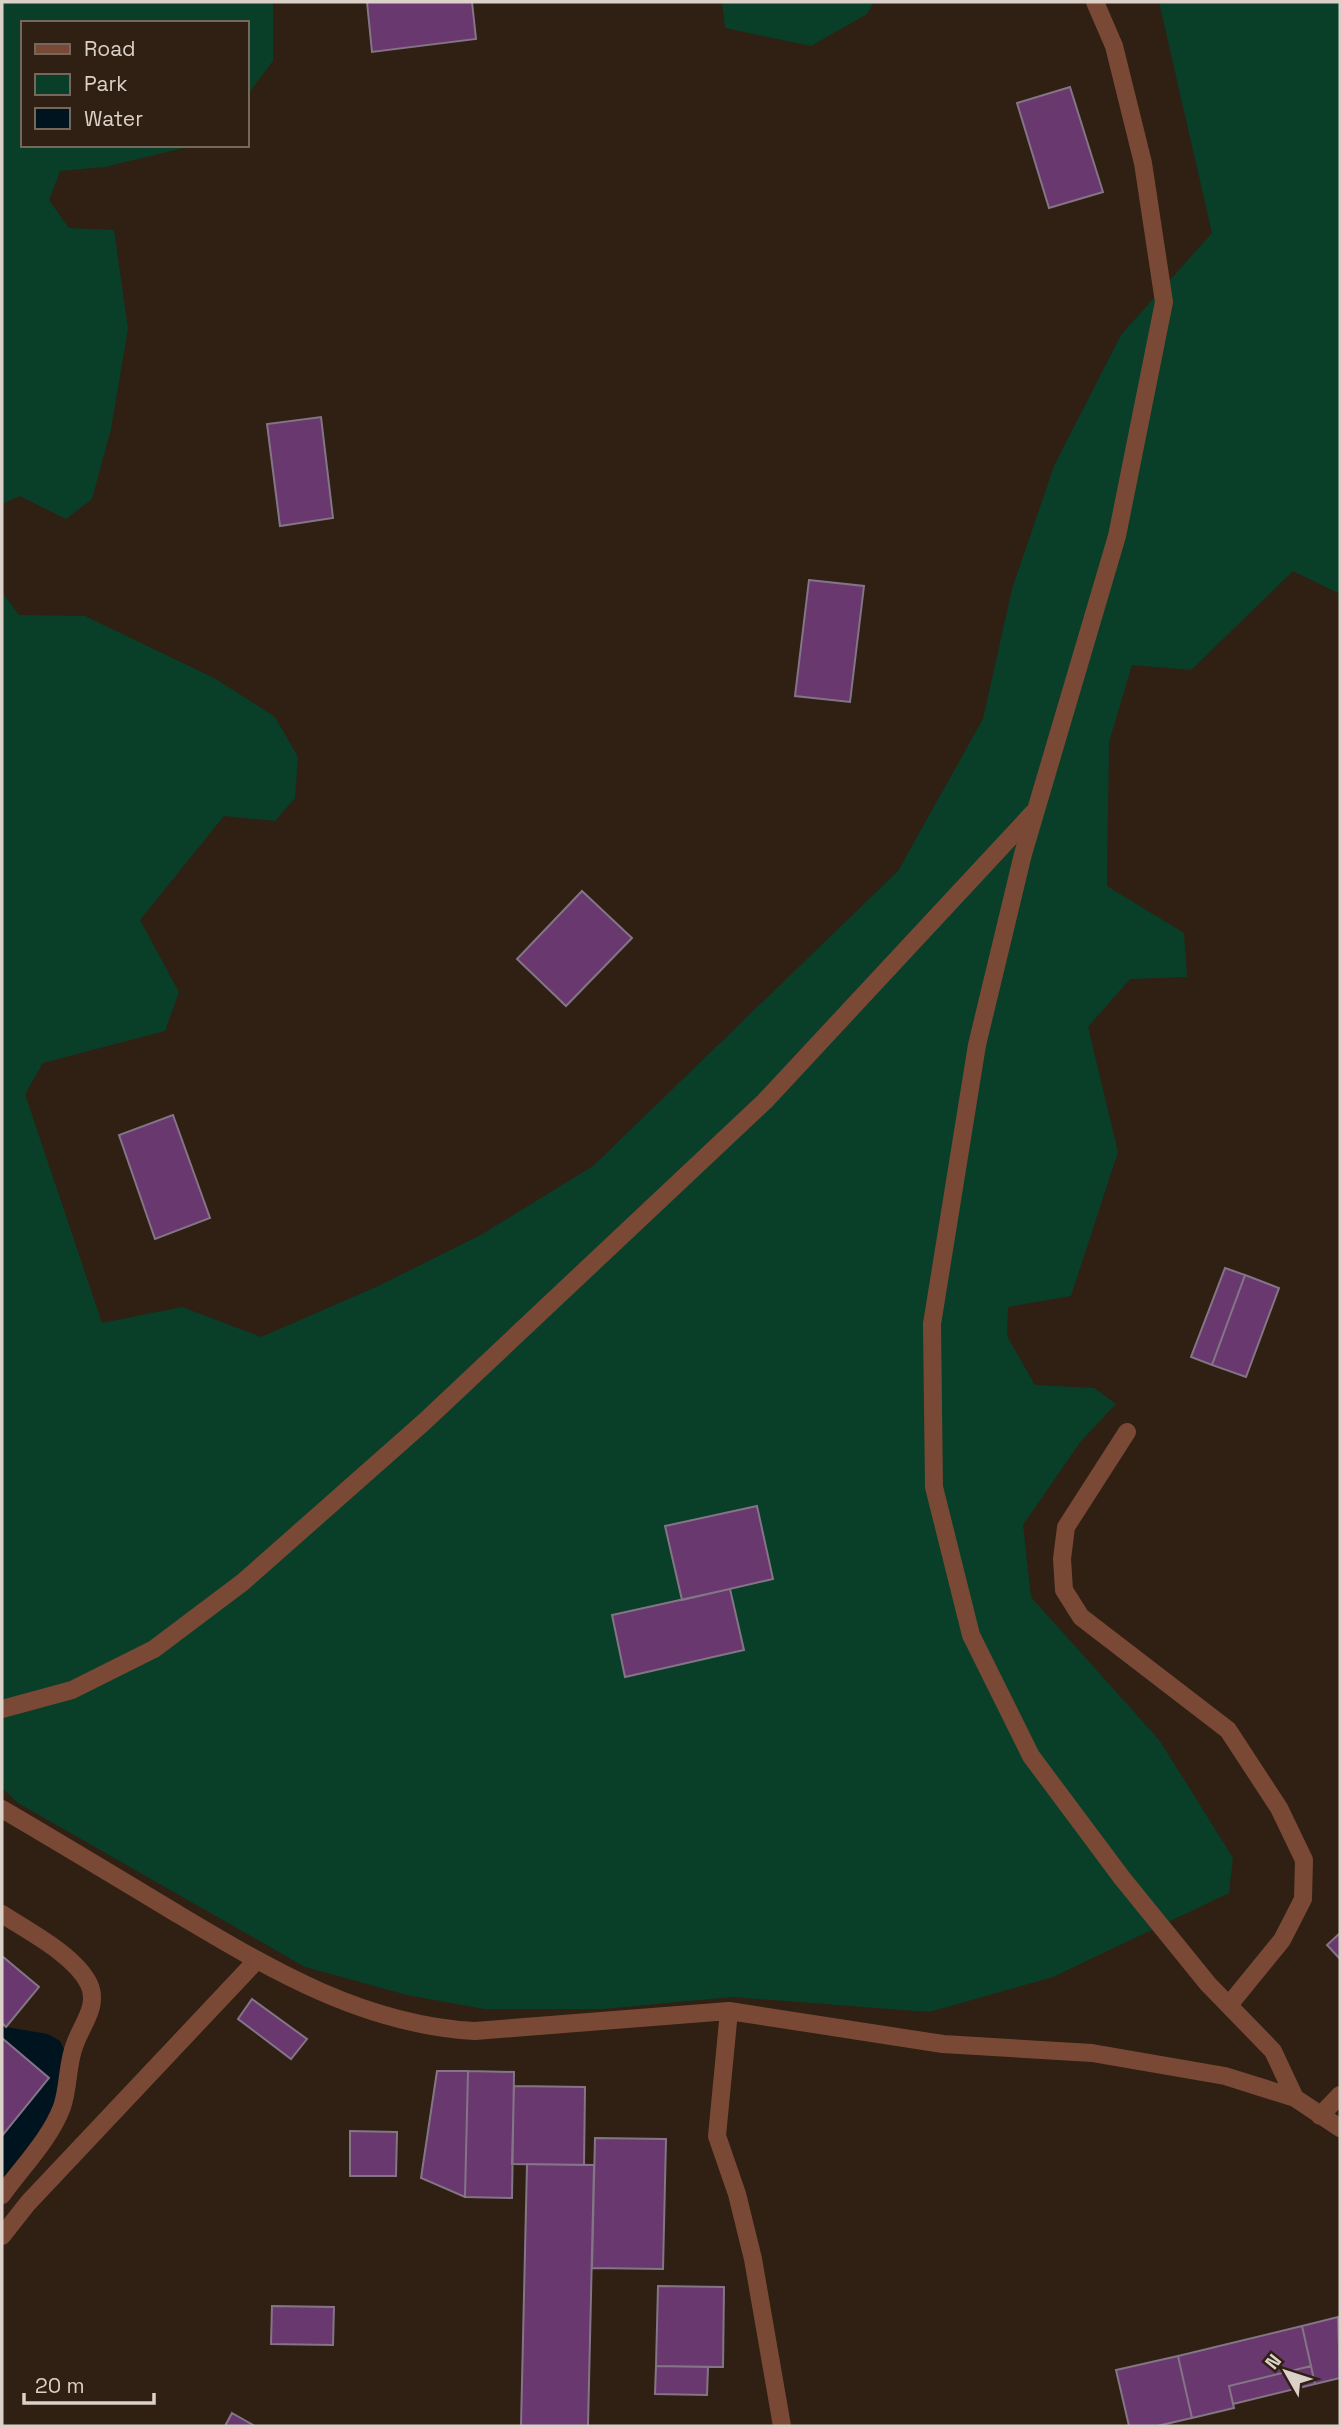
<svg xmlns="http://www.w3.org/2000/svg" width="1342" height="2428" font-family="'Space Grotesk',sans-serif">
  <rect width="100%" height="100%" fill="#2f2013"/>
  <path fill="#093e29" d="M2,2H273V61L247,95V23H23V145H196L105,167L60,171L49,200L69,228L114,230L128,329L111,429L92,499L66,519L20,496L2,504Z
    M722,2H874L867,14L811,46L725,28Z
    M1159,2H1340V594L1293,571L1191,670L1132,665L1109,742L1107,886L1184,933L1187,977L1130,979L1088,1027L1118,1152L1071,1296L1008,1307L1007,1336L1035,1385L1094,1388L1116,1404L1081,1441L1023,1525L1031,1597L1160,1741L1233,1858L1229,1893L1053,1977L929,2012L732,1997L603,2009H484L407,1995L305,1967L18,1803L2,1788V592L19,615L85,616L216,679L275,717L298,757L295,798L275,821L224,816L140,920L179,992L165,1031L43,1063L25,1094L102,1323L182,1307L261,1337L376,1287L479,1236L593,1166L898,871L983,719L1012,589L1054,466L1121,335L1212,233Z"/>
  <path fill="#001420" d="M2,2023L6,2027L48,2034L60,2041L65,2051L56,2115L2,2179Z"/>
  <path fill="#68386f" stroke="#847586" stroke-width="2" d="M367,2H472L476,39L372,52Z
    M1070,87L1103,192L1049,208L1017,103Z
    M321,417L333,518L280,526L267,424Z
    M809,580L864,586L850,702L795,696Z
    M582,891L632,938L566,1006L517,959Z
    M173,1115L210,1218L155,1239L119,1135Z
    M1225,1268L1245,1275L1212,1365L1191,1357Z
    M1245,1275L1279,1288L1246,1377L1212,1365Z
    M757,1506L773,1579L682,1600L665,1526Z
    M730,1589L744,1650L625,1677L612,1615Z
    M1340,1933V1959L1327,1945Z
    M2,1956L39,1987L6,2027L2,2023Z
    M252,1999L307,2039L291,2059L238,2019Z
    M2,2038L49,2078L2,2136Z
    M437,2071H468L465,2197L421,2178Z
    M468,2071L514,2072L512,2198L465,2197Z
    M514,2086L585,2087L584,2165L512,2164Z
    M350,2131L397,2132L396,2176H350Z
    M595,2138L666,2139L663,2269L592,2268Z
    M527,2164L594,2165L588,2426H521Z
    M658,2286L724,2287L723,2367L656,2366Z
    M272,2306L334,2307L333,2345L271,2344Z
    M1338,2317L1340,2378L1315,2384L1302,2326Z
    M1302,2326L1311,2366L1229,2386L1234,2408L1192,2418L1178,2356Z
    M1178,2356L1192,2418L1157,2426H1129L1116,2370Z
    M656,2366L708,2367L707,2395L655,2394Z
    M1311,2366L1315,2384L1233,2404L1229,2386Z
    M232,2413L253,2425L252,2426H225Z"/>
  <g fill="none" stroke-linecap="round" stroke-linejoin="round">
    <path stroke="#7a4935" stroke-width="18" d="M1095,2L1114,46L1143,163L1164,302L1117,536L1023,854L977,1045L932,1324L934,1487L971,1635L1031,1756L1122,1878L1208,1984L1273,2051L1295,2098
      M1127,1432L1066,1527L1062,1559L1064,1590L1081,1617L1228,1730L1279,1808L1304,1860L1303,1899L1282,1940L1229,2005
      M2,1709L72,1690L154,1649L243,1582L424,1422L765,1101L1033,813
      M2,1809C60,1843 118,1878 176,1913C270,1969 363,2025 475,2031L729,2011L943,2044L1092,2053L1225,2076L1295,2098L1340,2128
      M2,1914C28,1931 75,1955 89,1984C99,2006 82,2024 75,2044C67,2063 69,2087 62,2107C50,2139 22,2167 2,2195
      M729,2011L717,2136L737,2194L753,2259L782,2426
      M1320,2116L1340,2095
      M2,2236L28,2203L257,1960"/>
  </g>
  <rect width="1342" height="2428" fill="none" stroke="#dbd1c8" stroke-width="7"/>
  <rect x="21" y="21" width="228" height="126" fill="#2f2013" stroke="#74675b" stroke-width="2"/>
  <rect x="35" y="44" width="35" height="10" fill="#7a4935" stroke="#74675b" stroke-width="2"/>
  <text x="84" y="56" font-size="21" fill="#dbd1c8">Road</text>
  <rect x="35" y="74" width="35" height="21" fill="#093e29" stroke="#74675b" stroke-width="2"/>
  <text x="84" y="91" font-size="21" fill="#dbd1c8">Park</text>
  <rect x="35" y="108" width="35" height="21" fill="#001420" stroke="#74675b" stroke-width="2"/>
  <text x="84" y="126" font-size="21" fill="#dbd1c8">Water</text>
  <g transform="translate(1286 2372) rotate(309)" stroke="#2f2013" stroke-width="5" paint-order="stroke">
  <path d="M0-5L12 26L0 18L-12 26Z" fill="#dbd1c8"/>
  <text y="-10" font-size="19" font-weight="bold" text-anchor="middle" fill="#dbd1c8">N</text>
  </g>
  <path d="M24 2393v10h130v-10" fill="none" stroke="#dbd1c8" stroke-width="3.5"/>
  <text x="35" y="2393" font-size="21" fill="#dbd1c8" stroke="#2f2013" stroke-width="5" paint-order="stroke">20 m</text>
</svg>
